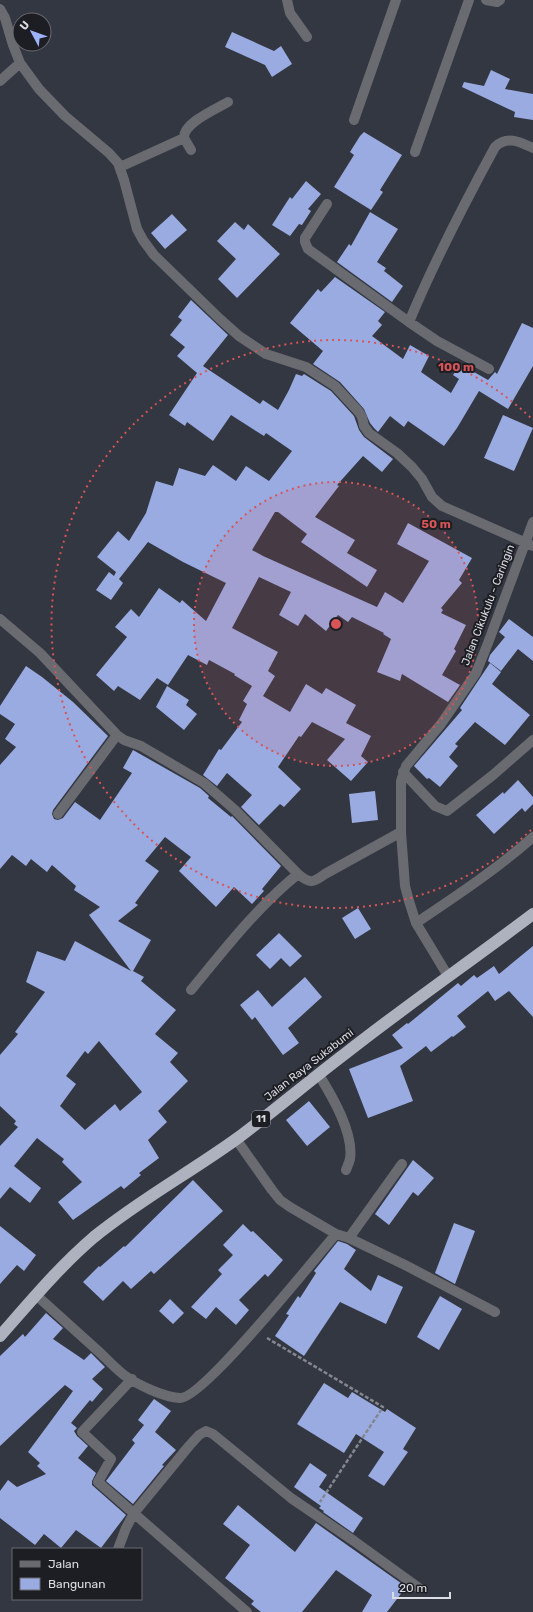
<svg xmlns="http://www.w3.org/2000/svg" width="533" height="1612" font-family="Rubik,sans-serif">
  <rect width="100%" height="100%" fill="#333741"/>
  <path fill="#9aabe2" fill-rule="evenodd" d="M232,32L274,51L281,46L292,64L272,77L265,65L225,47Z
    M491,70L510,79L505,89L533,94V120L514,117L515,112L462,87L464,82L484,86Z
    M364,132L402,155L380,190L383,192L371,210L334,187L354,155L350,152L360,136Z
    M306,181L321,194L308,209L311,211L302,225L299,224L290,236L272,225L290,197L292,199Z
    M370,212L398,229L377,262L386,268L384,271L403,286L392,302L337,262L349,244L351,246Z
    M172,214L187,230L165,249L151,233Z
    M235,222L244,230L248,224L280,254L237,298L218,279L236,259L217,241Z
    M335,277L385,312L378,321L382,325L372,336L403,359L410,345L429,356L421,372L451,393L459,379L453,375L460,364L488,380L495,372L497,374L522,323L533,328V366L508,409L479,391L457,428L444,446L408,421L404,427L390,416L378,432L374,428L370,423L364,409L340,382L313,364L323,351L290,323L318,289L321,292Z
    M191,300L228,335L203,366L260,404L263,400L278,410L289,390L296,374L302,376L304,374L331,391L354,416L359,430L364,437L393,459L382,472L363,456L337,485L339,486L315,517L355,540L347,553L377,570L367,587L301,542L307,534L278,512H275L252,550L263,556L377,607L385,592L403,603L429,561L397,544L408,523L472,558L459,580L462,583L441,608L443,610L441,613L466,625L454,649L456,651L442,675L460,685L448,702L402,674L400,681L377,672L391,639L383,634L384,633L352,617L348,622L338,615L326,631L305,614L298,626L279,615L291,592L259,577L232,628L278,652L268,671L275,676L263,696L290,712L306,684L322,694L326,688L356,705L346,723L371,736L361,756L368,762L351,781L327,760L345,739L312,722L301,737L299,736L278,767L301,789L284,807L280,804L259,825L241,807L252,795L227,773L217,786L203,775L219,749L221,750L242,722L239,720L247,704L243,701L252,686L234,675L235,674L209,660L207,665L188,655L168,685L157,678L140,700L118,686L114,691L96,675L127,637L115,627L131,609L139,617L159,588L180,603L182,600L206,621L226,583L183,562L148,542L119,579L123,583L111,600L96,590L109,572L114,576L116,572L97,557L118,531L129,541L146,513L156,481L173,486L179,468L205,476L213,465L236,481L246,466L269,481L292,451L266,433L264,436L231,415L213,441L187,422L185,426L169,415L197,373L177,356L185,347L170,335L182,320L178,317Z
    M503,415L533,428L514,471L484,458Z
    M509,619L533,637V661L518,649L501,671L488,661L490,655L505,637L499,632Z
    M490,663L501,672L492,684L530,715L505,745L475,722L455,744L458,746L449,757L458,766L440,787L429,778L427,779L414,766L462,710L460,708Z
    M26,666L42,677L73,702L108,736L53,810L52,814L54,819L58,820L63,818L75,802L100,820L132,773L123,768L133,750L200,788L209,796L208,798L231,817L232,816L281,866L262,889L264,891L252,904L234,887L216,907L179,871L191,857L165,837L145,861L159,871L135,903L138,905L118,921L151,940L133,971L144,977L141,981L176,1010L155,1034L178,1053L170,1062L188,1081L158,1111L167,1122L148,1140L159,1158L139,1173L141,1175L124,1189L121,1186L73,1220L58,1202L82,1182L62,1162L64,1159L37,1138L14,1166L41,1188L30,1203L10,1187L0,1199V1146L18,1127L14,1124L16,1121L0,1106V1055L18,1034L15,1032L45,992L26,982L37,951L65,961L75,941L131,971L89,915L100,907L74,890L76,886L52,865L47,872L31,859L26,866L12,855L0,869V765L16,747L5,739L15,724L0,714V706ZM99,1041L142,1092L120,1111L115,1104L85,1130L60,1106L76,1084L66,1076L85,1051L88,1054Z
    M167,686L189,700L186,705L197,714L184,730L156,707Z
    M518,780L533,797V804L525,812L522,808L494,834L476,815L503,792L504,794Z
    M375,791L378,820L352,823L349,794Z
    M358,908L371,929L355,939L342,918Z
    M279,933L302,956L290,967L281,958L270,969L256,955Z
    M533,946V1017L509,991L495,1001L488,991L457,1016L466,1027L453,1037L452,1036L431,1052L426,1046L400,1066L413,1101L368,1118L349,1069L403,1048L392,1035L407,1023L408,1024L458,983L461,986L474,975L477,978L494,966L499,974Z
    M305,977L322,997L288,1028L299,1043L283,1055L255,1017L252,1020L240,1005L258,990L272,1007Z
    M309,1101L330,1127L307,1146L286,1120Z
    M413,1160L434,1178L418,1196L413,1192L389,1225L375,1214Z
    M193,1180L223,1211L154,1274L151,1271L131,1289L123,1281L103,1301L83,1282L99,1266L100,1267L124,1246L125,1247Z
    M454,1223L475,1231L455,1284L435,1273Z
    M243,1224L251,1232L253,1231L283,1260L268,1277L265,1274L239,1300L249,1310L236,1325L216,1307L206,1319L191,1307L222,1274L218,1270L233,1255L223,1245Z
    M0,1226L36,1255L24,1271L17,1265L0,1284Z
    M338,1241L347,1244L356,1250L344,1269L371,1291L378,1275L403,1287L386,1324L340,1302L304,1356L275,1336L289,1315L286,1314L298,1296L300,1298L316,1273L314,1271Z
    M440,1296L462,1309L439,1350L417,1337Z
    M170,1299L184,1313L173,1324L159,1311Z
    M46,1313L63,1328L53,1339L84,1360L91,1353L105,1367L92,1379L103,1389L92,1402L90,1400L71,1423L77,1428L74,1431L77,1436L88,1446L78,1458L96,1473L92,1481V1485L126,1515L101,1548L76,1530L61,1548L44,1534L35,1545L0,1518V1491L8,1480L17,1487L46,1474L37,1466L40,1463L28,1452L73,1391L65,1385L0,1446V1356L23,1334L25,1337Z
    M324,1383L348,1398L352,1392L385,1412L387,1409L416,1428L403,1449L408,1452L384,1486L368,1476L384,1452L356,1434L344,1453L297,1424Z
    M154,1399L171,1411L155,1432L176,1450L162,1465L164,1466L133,1504L106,1481L135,1443L132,1440L144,1425L138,1420Z
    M310,1463L327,1475L319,1487L363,1518L353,1533L323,1512L324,1511L319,1508L321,1506L294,1487Z
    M238,1505L295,1552L316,1523L405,1586L402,1590L403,1591L387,1612H362L372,1595L336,1570L302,1612H261L251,1604L254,1601L225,1578L250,1545L223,1524Z"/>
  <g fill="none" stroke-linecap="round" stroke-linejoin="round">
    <path stroke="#848790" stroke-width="2.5" stroke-dasharray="4 2" stroke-linecap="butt" d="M267,1338L383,1407L320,1502"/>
    <path stroke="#6a6b71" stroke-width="10" d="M287,0L290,13L307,37
      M486,0L497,2L500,0
      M0,9L5,18L13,45L20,63L39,89L65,116L109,153L118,163L124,180L137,229L143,240L154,255L220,319L239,336L266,354L306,367L335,386L359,412L362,417L364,426L369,433L397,453L412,467L422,479L432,497L442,506L533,546
      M0,81L20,63
      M354,120L396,0
      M191,150L184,138C183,123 216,109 228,102
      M415,152L469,0
      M120,167L184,138
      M327,204L305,238V242L308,249L409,322
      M489,369L437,341L409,322C434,262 464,204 495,147C507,135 520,142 533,148
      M0,619L40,653L117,735L124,740L141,746L204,783L235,810L298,874C310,884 313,883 325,874L401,832
      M403,772L435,806L447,811L493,775L533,740
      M58,814L117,735
      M416,923C456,896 497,869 533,837
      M448,976L416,923L409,901L405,886L401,832V781L406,766L441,724L476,673L488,643L533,522
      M191,990C224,950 257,907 298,874
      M319,1075C332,1096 354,1133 350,1159C349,1163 347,1167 346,1170
      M236,1139L272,1190L280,1200L290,1207L336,1234L349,1238L405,1265L495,1312
      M349,1238L402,1164
      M36,1295C57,1314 77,1332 97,1350C106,1358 115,1368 124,1375C138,1385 163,1397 180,1398C203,1399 315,1258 336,1234
      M132,1379L82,1432L111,1459L98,1482L247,1612
      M118,1549L126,1528L134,1513L189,1446L199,1435L206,1431L213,1434L291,1498L354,1541L419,1588"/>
    <path stroke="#aeb2bf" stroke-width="12" d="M0,1336C30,1302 59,1267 94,1237C138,1201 189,1173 235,1140C273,1112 309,1081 346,1053C407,1005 471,961 533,914"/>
  </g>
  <circle cx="336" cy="624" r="142" fill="#d75557" fill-opacity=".12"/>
  <g fill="none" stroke="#d75557" stroke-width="2" stroke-dasharray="2 4">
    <circle cx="336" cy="624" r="142"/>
    <path d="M531 830A284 284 0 1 1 531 418"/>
  </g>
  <g text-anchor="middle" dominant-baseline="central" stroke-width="4" stroke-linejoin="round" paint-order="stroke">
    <rect fill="#1d1e23" stroke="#a2a4aa" stroke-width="1" x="252" y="1111" width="18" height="16" rx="3"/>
    <g font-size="10" font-weight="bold" fill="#dbdde4">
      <text x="261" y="1119">11</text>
    </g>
    <g font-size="11" fill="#dbdde4" stroke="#1d1e23">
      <text transform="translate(488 605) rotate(-69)">Jalan Cikukulu - Caringin</text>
      <text transform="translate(309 1065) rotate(-38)">Jalan Raya Sukabumi</text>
    </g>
  </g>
  <circle cx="336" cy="624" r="6" fill="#d75557" stroke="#1d1e23" stroke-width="2"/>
  <g font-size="12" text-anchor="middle" font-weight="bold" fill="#d75557" stroke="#1d1e23" stroke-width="4" stroke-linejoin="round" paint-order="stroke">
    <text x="456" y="371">100 m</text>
    <text x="436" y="528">50 m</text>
  </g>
  <rect x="12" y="1548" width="130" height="52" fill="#1d1e23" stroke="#696a70"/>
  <rect x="20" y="1561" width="20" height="6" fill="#6a6b71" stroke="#696a70"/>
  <text x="48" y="1568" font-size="12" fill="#dbdde4">Jalan</text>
  <rect x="20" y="1578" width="20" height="12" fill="#9aabe2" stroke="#696a70"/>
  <text x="48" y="1588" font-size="12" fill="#dbdde4">Bangunan</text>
  <g transform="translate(32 32) rotate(311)"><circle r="19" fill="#1d1e23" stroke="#696a70"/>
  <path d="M0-3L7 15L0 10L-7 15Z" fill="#9eb3fd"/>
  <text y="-6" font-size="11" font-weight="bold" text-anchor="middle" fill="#dbdde4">U</text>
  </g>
  <path d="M393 1592v6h57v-6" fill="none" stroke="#dbdde4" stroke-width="2"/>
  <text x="399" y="1592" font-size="12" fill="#dbdde4" stroke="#1d1e23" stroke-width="3" paint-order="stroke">20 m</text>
</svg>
